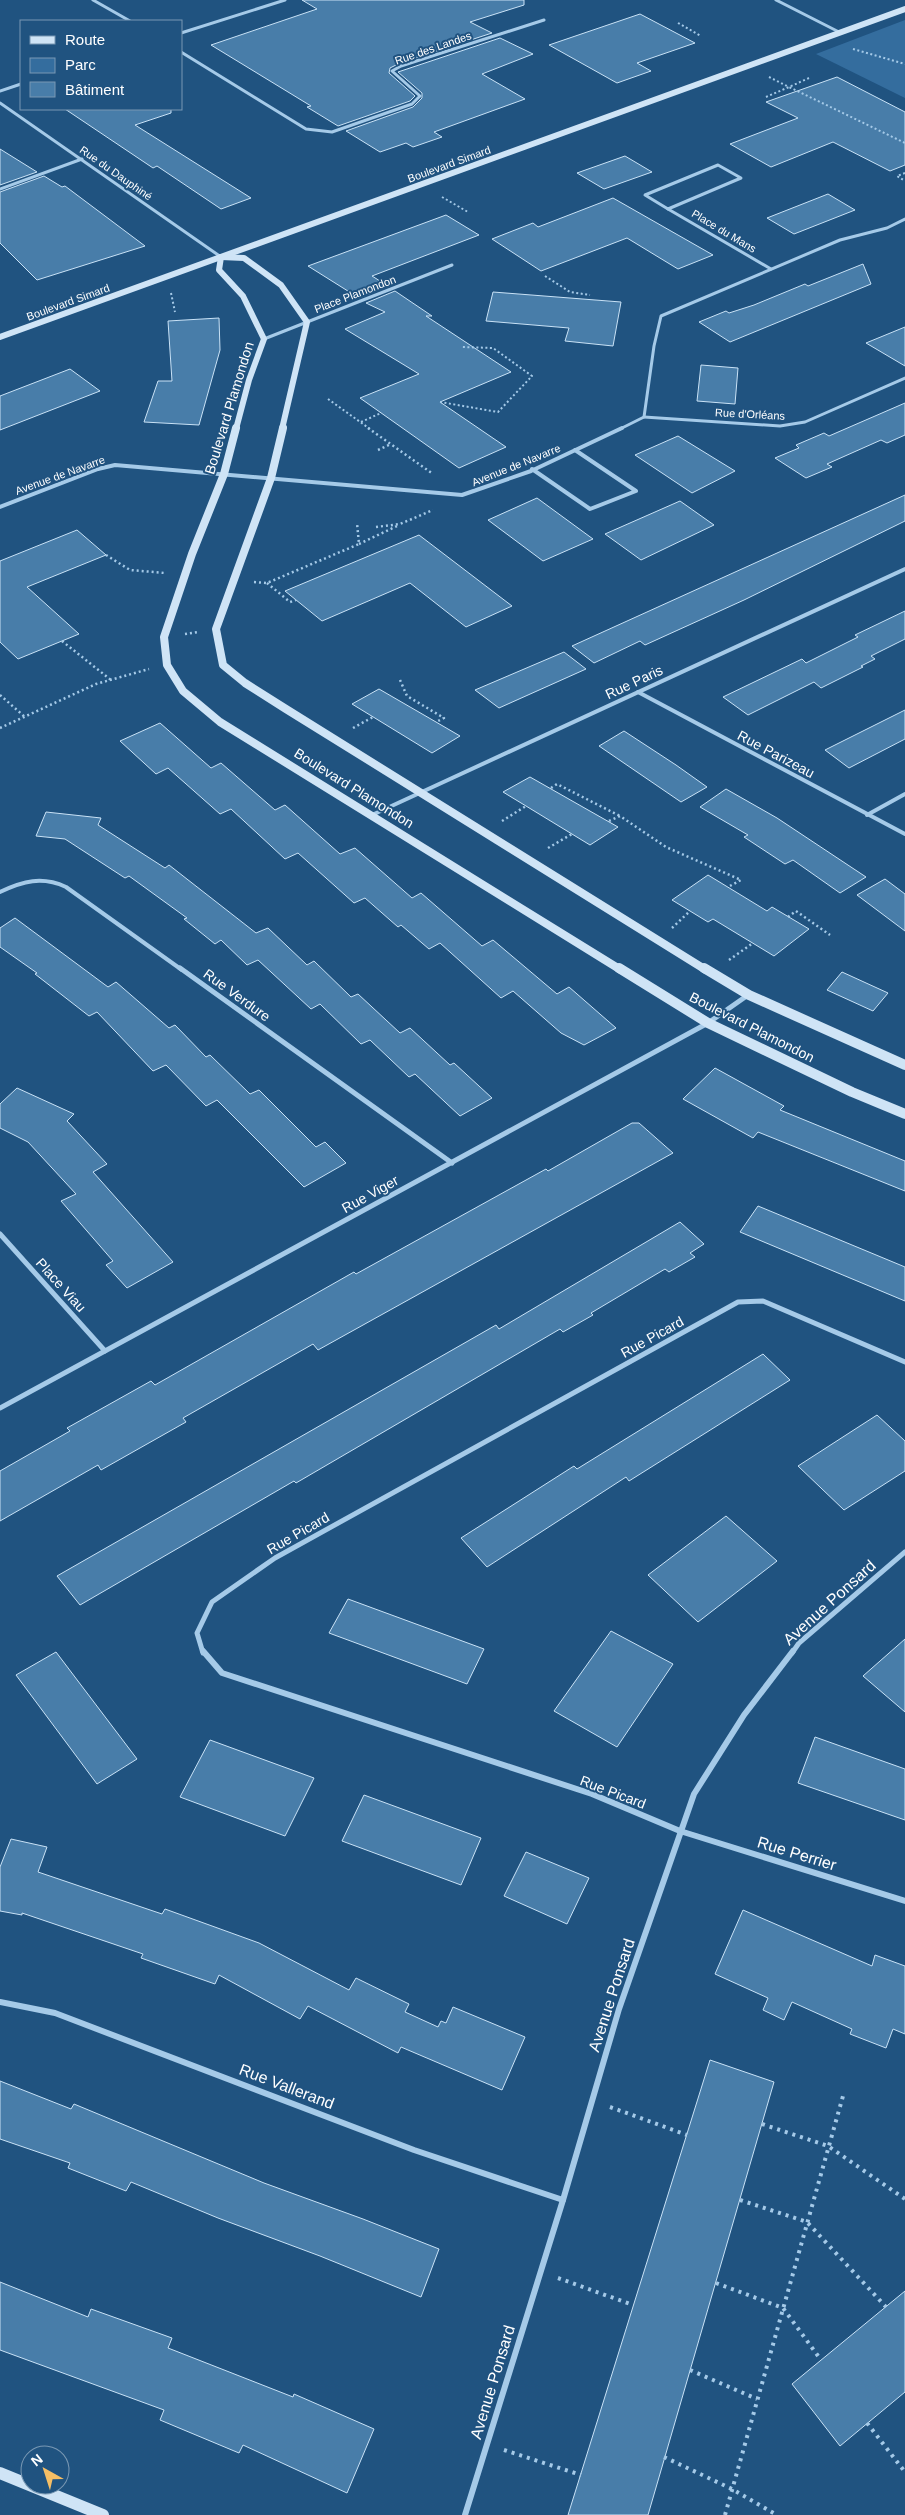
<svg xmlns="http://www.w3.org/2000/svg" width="905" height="2515" viewBox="0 0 905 2515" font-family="Helvetica,sans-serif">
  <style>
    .green { fill: #346d9e }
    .building { fill: #487da9; stroke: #c9e2f6 }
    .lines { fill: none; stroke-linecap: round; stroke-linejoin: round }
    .path-far2 { stroke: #a5cae8; stroke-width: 2; stroke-dasharray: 2 2.5; stroke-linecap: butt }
    .path-far1 { stroke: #a5cae8; stroke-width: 2.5; stroke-dasharray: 2 3; stroke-linecap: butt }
    .path { stroke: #a5cae8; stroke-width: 4; stroke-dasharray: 3 5; stroke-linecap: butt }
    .street-far3 { stroke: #a5cae8; stroke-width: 3 }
    .street-far2 { stroke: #a5cae8; stroke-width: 4 }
    .street-far1 { stroke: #a5cae8; stroke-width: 5 }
    .street { stroke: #a5cae8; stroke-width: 6 }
    .secondary-far3 { stroke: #cfe4f6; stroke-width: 6 }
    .secondary-far2 { stroke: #cfe4f6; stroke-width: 8 }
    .secondary-far1 { stroke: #cfe4f6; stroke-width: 10 }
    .secondary { stroke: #cfe4f6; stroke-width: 12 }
    .labels { text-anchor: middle; stroke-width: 4; stroke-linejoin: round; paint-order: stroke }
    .far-street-label { font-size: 11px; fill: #fff; stroke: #205380 }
    .street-label { font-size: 14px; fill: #fff; stroke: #205380 }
    .near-street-label { font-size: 16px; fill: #fff; stroke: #205380 }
  </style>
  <rect width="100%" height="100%" fill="#205380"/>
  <path class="green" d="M905,20V98L816,54Z"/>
  <g class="building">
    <path d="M302,0H524V5L470,22L492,33L400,63L390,68L389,73L415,96L410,101L338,126L307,107L311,106L211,45L317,9Z"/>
    <path d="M640,14L695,43L637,63L651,71L617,83L549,45Z"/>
    <path d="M500,38L533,54L482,74L525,99L434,132L442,137L413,147L406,143L380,152L346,131L413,107L422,98V93L398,72Z"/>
    <path d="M837,77L905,112V165L890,171L833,142L771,167L730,144L798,118L766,102Z"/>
    <path d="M65,109H171V113L135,125L251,198L221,209L157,166L153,168Z"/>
    <path d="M0,149L37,172L0,185Z"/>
    <path d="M625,156L652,172L604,189L577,173Z"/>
    <path d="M44,176L62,187L65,186L145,246L37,280L0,243V192Z"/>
    <path d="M828,194L855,210L794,234L767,218Z"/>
    <path d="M613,198L713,255L678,269L627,238L541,271L492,239L533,223L538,227Z"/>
    <path d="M446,215L479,235L372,276L388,286L359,298L308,266Z"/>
    <path d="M863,264L871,284L730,342L699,322L726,311L729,313L754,305L805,284L808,286Z"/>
    <path d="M395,291L432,316H426L511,372L440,402L506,447L459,468L360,398L419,374L345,329L385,312L366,303Z"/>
    <path d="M493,292L621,302L613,346L565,341L569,328L486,321Z"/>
    <path d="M219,318L220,350L199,425L144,422L158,381H172L168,321Z"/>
    <path d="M905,327V366L866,343Z"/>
    <path d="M701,365L738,368L735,404L697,401Z"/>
    <path d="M70,369L100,391L0,430V396Z"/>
    <path d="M905,403V435L887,443L881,440L827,464L832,467L806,478L775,458L799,448L796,445L824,433L829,436Z"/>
    <path d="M678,436L735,471L692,493L635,455Z"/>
    <path d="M905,495V521L744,600L645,645L640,641L594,663L572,646Z"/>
    <path d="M537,498L593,539L543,561L488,520Z"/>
    <path d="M680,501L714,525L641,560L605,534Z"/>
    <path d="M77,530L106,555L27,587L79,634L18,659L0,642V561Z"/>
    <path d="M419,535L512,606L466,627L410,583L322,621L285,591Z"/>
    <path d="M905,611V639L871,656L875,659L861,666L863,667L821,688L814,682L748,715L723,697L802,659L806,663L858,637L855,635Z"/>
    <path d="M564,652L586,669L499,708L475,690Z"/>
    <path d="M379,689L436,722L460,736L432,753L352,704Z"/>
    <path d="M905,710V739L849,768L825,750Z"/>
    <path d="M160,723L211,768L221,763L275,810L285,805L340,854L355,848L412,898L421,893L482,946L493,940L557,994L569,987L616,1028L584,1045L561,1033L513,991L501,998L440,943L429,949L401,925L398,927L365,898L354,903L298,853L285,859L231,809L220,814L168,768L156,774L120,741Z"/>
    <path d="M624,731L676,765L707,787L681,802L599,746Z"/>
    <path d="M530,777L618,827L590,845L503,792Z"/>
    <path d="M726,789L777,818L866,877L840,893L793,860L785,864L744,837L748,835L700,807Z"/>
    <path d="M46,812L101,818L98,825L165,868L169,865L256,933L268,928L307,965L314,961L351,997L358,994L400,1033L410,1028L450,1065L454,1063L492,1098L460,1116L415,1074L409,1077L370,1040L361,1044L320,1004L311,1009L258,960L247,965L221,940L215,944L184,919L187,918L129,876L125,878L65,839L36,836Z"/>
    <path d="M708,875L767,911L772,907L809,929L774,956L713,919L708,922L672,900Z"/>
    <path d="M885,879L905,894V931L857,895Z"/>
    <path d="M15,918L108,987L116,982L169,1028L175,1025L206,1057L210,1055L250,1094L259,1090L316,1147L325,1142L346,1163L304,1187L217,1100L206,1106L166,1065L153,1071L97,1012L89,1016L35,974L37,973L0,947V928Z"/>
    <path d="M842,972L888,993L873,1011L827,990Z"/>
    <path d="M715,1068L784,1106L780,1110L905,1161V1191L758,1132L753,1138L683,1099Z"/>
    <path d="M17,1088L74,1114L67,1121L107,1164L93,1172L173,1262L127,1288L106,1265L113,1261L61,1201L76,1194L28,1142L0,1128V1104Z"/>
    <path d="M632,1123H639L673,1153L318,1350L313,1344L183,1418L186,1422L101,1470L98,1465L0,1521V1471L70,1431L67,1428L151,1381L155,1385L354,1272L356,1274L546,1169L548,1171Z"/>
    <path d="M758,1206L905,1267V1301L740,1232Z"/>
    <path d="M680,1222L704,1244L690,1253L695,1257L669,1272L665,1269L591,1313L593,1315L563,1332L560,1329L296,1483L294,1481L80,1605L57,1576L496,1325L499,1329Z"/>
    <path d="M763,1354L790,1380L629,1481L626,1477L487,1567L461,1538L574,1466L577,1469Z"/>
    <path d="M877,1415L905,1441V1471L844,1510L798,1466Z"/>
    <path d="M726,1516L777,1561L698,1622L648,1575Z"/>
    <path d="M348,1599L484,1649L467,1684L329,1633Z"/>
    <path d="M611,1631L673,1664L617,1747L554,1711Z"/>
    <path d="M905,1639V1712L863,1676Z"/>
    <path d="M56,1652L137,1759L97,1784L16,1675Z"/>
    <path d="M815,1737L905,1769V1820L798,1783Z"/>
    <path d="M210,1740L314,1778L285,1836L180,1797Z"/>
    <path d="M364,1795L481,1838L461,1885L342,1841Z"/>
    <path d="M11,1839L47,1847L38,1872L162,1914L165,1909L259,1943L349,1990L356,1978L409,2004L405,2012L438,2027L441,2021L446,2023L453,2007L525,2037L502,2090L401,2047L398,2053L308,2006L300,2019L219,1975L215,1984L141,1958L143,1954L22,1913V1915L0,1911V1867Z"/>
    <path d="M526,1852L589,1878L567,1924L504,1896Z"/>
    <path d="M743,1910L872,1966L875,1955L905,1966V2034L893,2029L886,2048L850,2034L852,2029L792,2002L784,2020L763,2010L768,1998L715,1974Z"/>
    <path d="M710,2060L774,2082L648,2515H568Z"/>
    <path d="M0,2081L71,2109L74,2104L264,2183L363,2219L439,2249L421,2297L320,2256L218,2218L131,2182L126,2191L68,2168L70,2163L0,2139Z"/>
    <path d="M0,2282L88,2317L91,2309L172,2338L168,2348L293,2397L294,2394L374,2429L347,2493L243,2445L239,2453L160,2420L164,2410L0,2350Z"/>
    <path d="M905,2291V2392L840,2446L792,2384Z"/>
  </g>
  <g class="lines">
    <g class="path-far2">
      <path d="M678,23L701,36"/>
      <path d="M853,49L905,64"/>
      <path d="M769,77L789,87"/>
      <path d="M809,78L789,87L905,143"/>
      <path d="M766,97L789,87"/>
      <path d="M905,173L897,176L905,181"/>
      <path d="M442,197L468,212"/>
      <path d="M545,276L570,292L590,295"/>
      <path d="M171,293L175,312"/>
      <path d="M328,399L370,429"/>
      <path d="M440,402L498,412L532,376L493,348L461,347"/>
      <path d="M361,422L381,413"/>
    </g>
    <g class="path-far1">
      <path d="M368,428L433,474"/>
      <path d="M378,450L391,444"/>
      <path d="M376,527L400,524L433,510"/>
      <path d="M359,544L397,526"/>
      <path d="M106,555L130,570L165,573"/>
      <path d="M254,582L267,583L359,544L357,523"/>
      <path d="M267,583L290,602L296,600"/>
      <path d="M185,634L198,632"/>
      <path d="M62,641L111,680"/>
      <path d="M400,680L407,696L444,718L436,722"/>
      <path d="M0,695L25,717"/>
      <path d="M0,728L96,684L149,669"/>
      <path d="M353,728L373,717"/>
      <path d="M551,788L557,784L620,816"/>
      <path d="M502,821L526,806"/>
      <path d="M609,821L620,816L666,847L741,880L728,887"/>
      <path d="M548,848L572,834"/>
      <path d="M788,917L796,911L830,935"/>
      <path d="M672,928L690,911"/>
      <path d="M729,960L753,943"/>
    </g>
    <g class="path">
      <path d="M610,2107L687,2135"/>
      <path d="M762,2124L828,2146L905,2199"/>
      <path d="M740,2200L807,2222L886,2307"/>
      <path d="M558,2278L633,2305"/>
      <path d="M716,2283L783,2308L821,2360"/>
      <path d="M690,2370L757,2399"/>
      <path d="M867,2423L905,2472"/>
      <path d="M504,2450L581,2475"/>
      <path d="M664,2457L732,2489L777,2515"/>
      <path d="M725,2515L843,2096"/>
    </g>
    <g class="street-far3">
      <path d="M93,0L130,21"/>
      <path d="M776,0L841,33"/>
      <path d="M181,33L285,0"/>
      <path d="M181,52L306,129L332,132L412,104L420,96L392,71L401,66L544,20"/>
      <path d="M0,91L21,84"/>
      <path d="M0,103L221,257"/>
      <path d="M718,165L741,178L668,209L645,195Z"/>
      <path d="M0,189L82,159"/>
      <path d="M668,209L771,269"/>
      <path d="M264,339L452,265"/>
      <path d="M644,417L780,426L805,422L905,378"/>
      <path d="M620,429L644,417L654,346L661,316L840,240L887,228L905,219"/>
    </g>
    <g class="street-far2">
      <path d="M532,469L590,509L636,491L575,450"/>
      <path d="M0,507L98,469L115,465L462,495L531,471L622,428"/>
      <path d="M638,692L905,834"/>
      <path d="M372,815L905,569"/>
      <path d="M867,815L905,794"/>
      <path d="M0,892C23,881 42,876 66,887L182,970"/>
    </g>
    <g class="street-far1">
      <path d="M180,968L452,1163"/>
      <path d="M0,1234L105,1351"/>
      <path d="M0,1408L708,1023L748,995"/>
      <path d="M203,1653L197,1633L212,1602L275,1558L738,1302L763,1301L905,1362"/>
      <path d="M792,1653L799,1643L905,1552"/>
    </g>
    <g class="street">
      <path d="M203,1651L222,1673L592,1794L680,1831L905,1901"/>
      <path d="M0,2002L55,2013L414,2150L563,2200"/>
      <path d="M465,2515L563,2200L619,2009L694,1794L744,1715L793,1651"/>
    </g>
    <g class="secondary-far3">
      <path d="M221,257L219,270L243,296L264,339L249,380L236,429"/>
      <path d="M221,257L244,258L281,285L307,322L282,429"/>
      <path d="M0,337L905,9"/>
    </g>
    <g class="secondary-far2">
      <path d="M236,428L224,474L192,554L164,637L167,665L183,691L220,722L621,970"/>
      <path d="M283,428L271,478L216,629L223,665L245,683L286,709L706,970"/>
    </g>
    <g class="secondary-far1">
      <path d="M619,968L708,1023L852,1092L905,1114"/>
      <path d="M704,968L749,995L905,1065"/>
    </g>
    <path class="secondary" d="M0,2473L103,2515"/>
  </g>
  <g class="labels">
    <g class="far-street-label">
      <text transform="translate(433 48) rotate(-19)" y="4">Rue des Landes</text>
      <text transform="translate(449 164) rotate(-20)" y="4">Boulevard Simard</text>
      <text transform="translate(116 173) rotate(35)" y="4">Rue du Dauphiné</text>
      <text transform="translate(724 231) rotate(31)" y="4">Place du Mans</text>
      <text transform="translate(355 294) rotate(-21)" y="4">Place Plamondon</text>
      <text transform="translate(68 302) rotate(-20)" y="4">Boulevard Simard</text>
      <text transform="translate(750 414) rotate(3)" y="4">Rue d'Orléans</text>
      <text transform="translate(516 465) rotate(-22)" y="4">Avenue de Navarre</text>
      <text transform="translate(60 475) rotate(-20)" y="4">Avenue de Navarre</text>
    </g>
    <g class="street-label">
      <text transform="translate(229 408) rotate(-73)" y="5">Boulevard Plamondon</text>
      <text transform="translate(634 682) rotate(-25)" y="5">Rue Paris</text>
      <text transform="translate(776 754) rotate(28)" y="5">Rue Parizeau</text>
      <text transform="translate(354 788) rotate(32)" y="5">Boulevard Plamondon</text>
      <text transform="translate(237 995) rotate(36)" y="5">Rue Verdure</text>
      <text transform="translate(752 1027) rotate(27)" y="5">Boulevard Plamondon</text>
      <text transform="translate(370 1194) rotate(-29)" y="5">Rue Viger</text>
      <text transform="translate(61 1285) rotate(48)" y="5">Place Viau</text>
      <text transform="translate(652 1337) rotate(-29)" y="5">Rue Picard</text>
      <text transform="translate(298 1533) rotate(-30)" y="5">Rue Picard</text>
      <text transform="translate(613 1792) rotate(21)" y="5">Rue Picard</text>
    </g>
    <g class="near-street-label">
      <text transform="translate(829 1602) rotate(-42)" y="6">Avenue Ponsard</text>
      <text transform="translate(797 1853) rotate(17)" y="6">Rue Perrier</text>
      <text transform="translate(611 1995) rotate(-72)" y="6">Avenue Ponsard</text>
      <text transform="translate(287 2086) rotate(21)" y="6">Rue Vallerand</text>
      <text transform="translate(492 2382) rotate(-73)" y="6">Avenue Ponsard</text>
    </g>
  </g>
  <rect x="20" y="20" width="162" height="90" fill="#205380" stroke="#7998b3"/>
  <rect x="30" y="36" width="25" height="8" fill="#cfe4f6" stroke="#7998b3"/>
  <text x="65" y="45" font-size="15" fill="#ffffff">Route</text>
  <rect x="30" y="58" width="25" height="15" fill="#346d9e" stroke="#7998b3"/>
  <text x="65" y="70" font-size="15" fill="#ffffff">Parc</text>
  <rect x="30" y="82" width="25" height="15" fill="#487da9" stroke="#7998b3"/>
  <text x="65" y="95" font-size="15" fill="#ffffff">Bâtiment</text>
  <g transform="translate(45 2470) rotate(321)"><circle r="24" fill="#205380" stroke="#7998b3"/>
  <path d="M0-4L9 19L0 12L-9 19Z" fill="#f5be65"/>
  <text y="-8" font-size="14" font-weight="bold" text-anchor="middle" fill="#ffffff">N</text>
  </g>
</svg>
